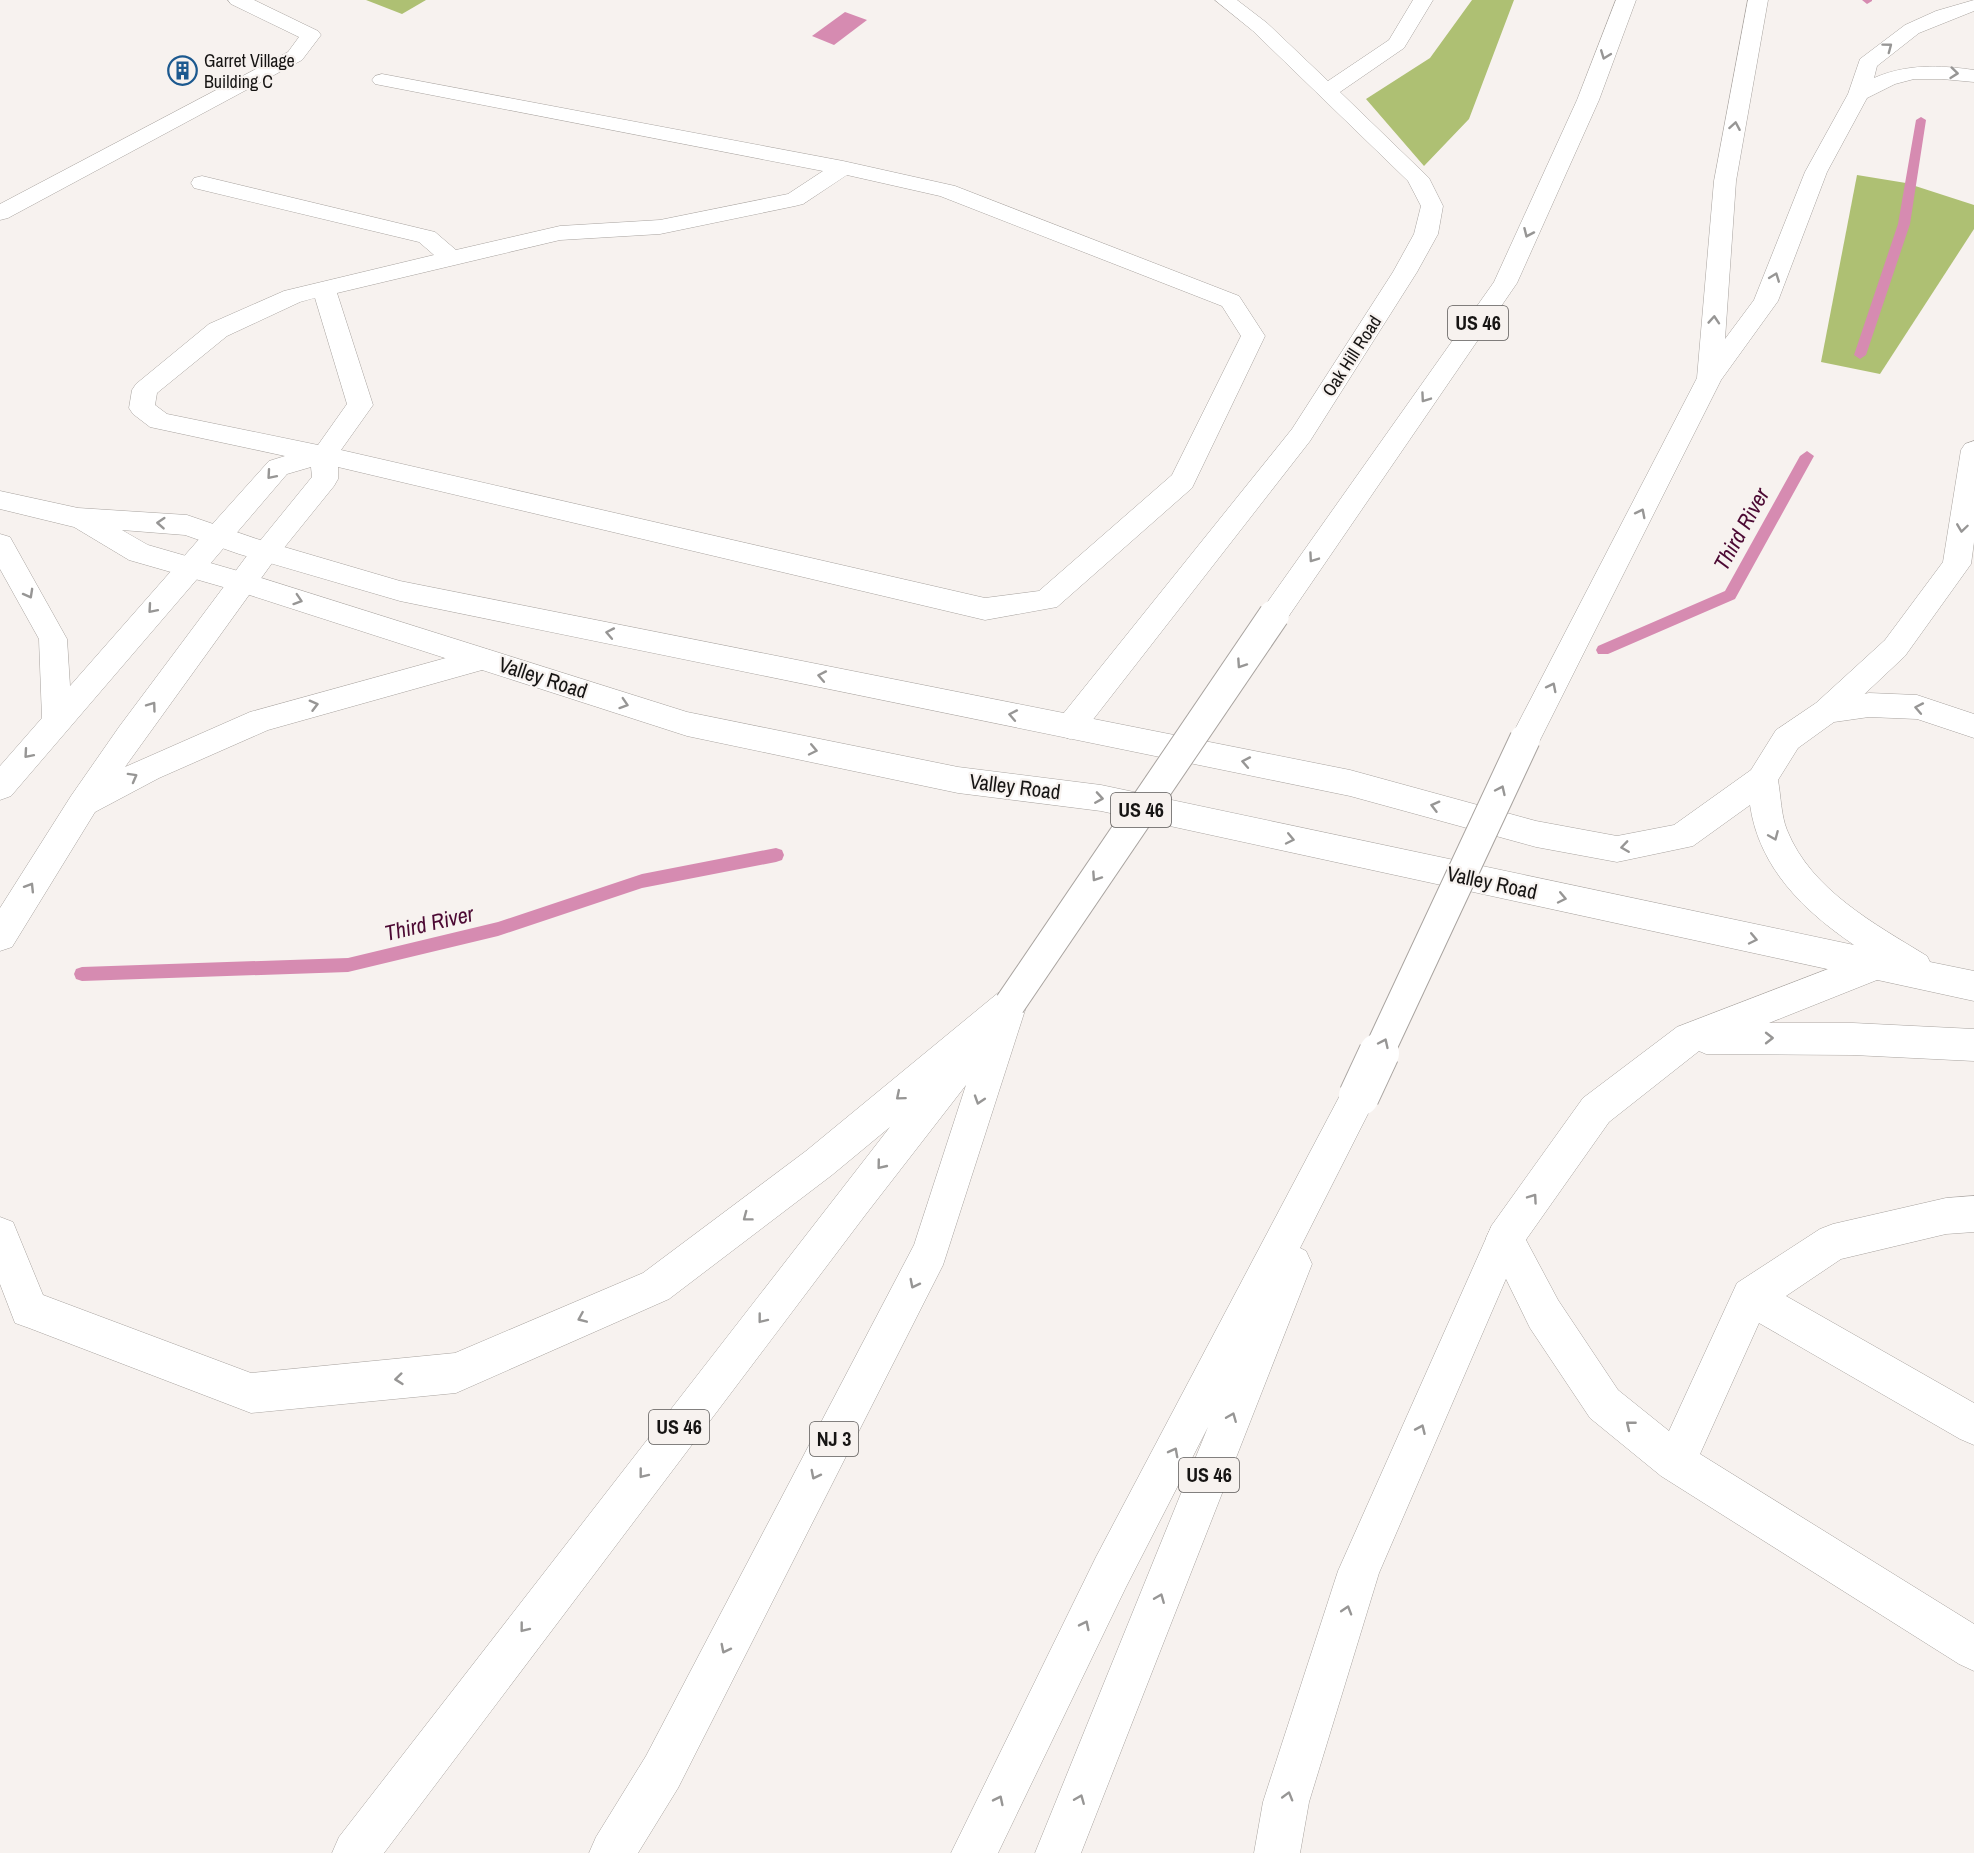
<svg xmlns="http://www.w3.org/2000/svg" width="1974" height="1853" viewBox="0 0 1974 1853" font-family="'Archivo Narrow',sans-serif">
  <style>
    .forest { fill: #aec073 }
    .water { fill: #d68bb1 }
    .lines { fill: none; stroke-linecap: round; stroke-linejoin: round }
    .stream { fill: #d68bb1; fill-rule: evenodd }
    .minor-casing { stroke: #a8a39f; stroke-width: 1 }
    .major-casing { stroke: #a8a39f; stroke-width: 1 }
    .highway-casing { stroke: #a8a39f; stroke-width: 1 }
    .minor { fill: #fff; fill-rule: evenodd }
    .major { fill: #fff; fill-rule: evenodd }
    .highway { fill: #fff; fill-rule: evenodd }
    .highway-bridge-far1-casing { stroke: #a8a39f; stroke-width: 32; stroke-linecap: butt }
    .highway-bridge-casing { stroke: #a8a39f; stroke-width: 42; stroke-linecap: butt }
    .highway-bridge-far1 { stroke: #fff; stroke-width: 30 }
    .highway-bridge { stroke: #fff; stroke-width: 40 }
    .oneway { stroke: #979695 }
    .labels { text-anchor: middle; stroke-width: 4.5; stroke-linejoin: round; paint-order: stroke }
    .far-poi-label { font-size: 18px; fill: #171514; stroke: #f7f2ef; text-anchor: start }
    .far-street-label { font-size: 18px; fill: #171514; stroke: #f7f2ef }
    .shield { fill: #f7f2ef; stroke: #5a5756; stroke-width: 1.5 }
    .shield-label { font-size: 20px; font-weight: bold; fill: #171514 }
    .street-label { font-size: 21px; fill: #171514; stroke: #f7f2ef }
    .water-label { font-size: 22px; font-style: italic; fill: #4c0933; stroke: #f7f2ef }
  </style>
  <rect width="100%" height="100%" fill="#f7f2ef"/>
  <g class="forest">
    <path d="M366,0H426L402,14Z"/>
    <path d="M1472,0H1514L1469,119L1424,166L1366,99L1430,58Z"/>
    <path d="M1857,175L1906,183L1974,205V229L1880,374L1821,362Z"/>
  </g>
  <path class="water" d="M845,12L867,20L834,45L812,36Z"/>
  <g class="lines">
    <g class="stream">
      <path d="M1862,0H1872V1L1867,4Z"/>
      <path d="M1921,117L1926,120L1910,224L1866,355L1860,359L1854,355L1898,224L1916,120Z"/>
      <path d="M1807,451L1814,456L1735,599L1608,654H1598L1596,650L1598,646L1725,591L1800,456Z"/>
      <path d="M776,848L782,850L784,855L782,860L776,862L642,888L498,936L348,972L82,981L76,979L74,974L76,969L82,967L348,958L498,922L642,874Z"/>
    </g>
    <defs>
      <g id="minor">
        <path d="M228,0H254L318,31L321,35L302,60L8,218L0,220V204L288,52L299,37L231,4Z"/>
        <path d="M1215,0H1237L1267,23L1328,81L1389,40L1413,0H1433L1404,48L1340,92L1429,178L1443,206L1438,234L1417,272L1310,441L1081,735L1070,739L1059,735L1055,727L1059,719L1292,429L1393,272L1414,234L1421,206L1408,181L1253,31Z"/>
        <path d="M382,74L843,161L955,186L1239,296L1265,336L1192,488L1057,607L985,620L338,467V479L334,486L275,559L265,562L255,559L251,552L312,477L311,467L287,474L228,543L218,546L208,543L204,536L208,529L269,461L285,456L150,427L133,414L129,408L132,390L136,384L209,324L284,291L434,255L419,242L194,188L191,183L194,178L202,176L435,232L456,250L560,226L660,220L788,194L823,171L375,84L372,80L375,76ZM847,175L940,196L1222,306L1241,336L1172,475L1039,591L985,598L341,450L373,405L337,293L560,240L660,234L795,206L803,204ZM315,298L347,404L318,445L167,414L155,405L157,393L227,336L300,302Z"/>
        <path d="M1974,441V542L1971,564L1905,656L1838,719L1827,723L1816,719L1812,711L1816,703L1885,640L1943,562L1961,450L1965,444Z"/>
        <path d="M1974,1196V1232L1946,1234L1841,1259L1786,1296L1974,1403V1445L1960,1439L1759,1323L1700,1454L1974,1624V1671L1959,1664L1661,1476L1590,1418L1530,1328L1486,1238L1492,1225L1505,1220L1518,1225L1558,1300L1618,1390L1669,1431L1737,1283L1820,1229L1833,1224L1946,1198Z"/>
      </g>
      <path id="major" d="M0,491L78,508L187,515L257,539L400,581L1350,770L1536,821L1617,836L1674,825L1751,770L1776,730L1816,703L1869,693L1917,695L1974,714V738L1917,719L1869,717L1834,722L1798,748L1778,780C1781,797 1781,815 1787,830C1811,890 1875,924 1927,956L1930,962L1974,971V1001L1101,811L958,793L687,736L237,591L129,560L74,527L0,509ZM122,530L185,535L239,554L400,601L1350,796L1536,847L1617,862L1693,846L1750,805C1759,868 1804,911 1854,945L1101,785L958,767L687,712L252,575L148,545Z"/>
      <g id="highway">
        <path d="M1616,0H1636L1599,100L1517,283L1284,623L1274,626L1264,623L1260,615L1264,607L1494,282L1577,100Z"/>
        <path d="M1748,0H1768L1736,181L1725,339L1754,300L1805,172L1848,94L1860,59L1905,25L1936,11L1974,0V11L1919,33L1877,66L1874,78C1906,64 1939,65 1974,70V82L1942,79H1914L1895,84L1867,98L1827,172L1778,301L1721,380L1536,748L1525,751L1514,748L1510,739L1697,378L1714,181Z"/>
        <path d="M218,526L228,529L232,536L228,543L11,796L0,800V766L42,718L39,639L0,569V534L10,537L67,639L70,686L208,529Z"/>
        <path d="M265,542L275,545L279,552L275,559L125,767L250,712L482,648L492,651L497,659L492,667L482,670L268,730L159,778L95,812L12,947L0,951V908L71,796L119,727L255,545Z"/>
        <path d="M1875,951L1887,956L1892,966L1887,976L1769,1023H1853L1974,1029V1061L1853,1055L1706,1054L1699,1051L1609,1122L1518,1251L1379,1573L1309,1802L1300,1853H1254L1263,1802L1338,1571L1492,1225L1583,1098L1677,1027Z"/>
        <path d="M1010,989L1022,993L1027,1004L943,1265L678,1788L638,1853H589L596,1837L646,1756L914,1245L966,1085L866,1214L384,1853H332L339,1837L890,1127L832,1175L669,1299L456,1393L251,1413L29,1328L15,1323L0,1284V1217L13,1222L43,1295L251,1373L455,1353L643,1273L806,1151L998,993Z"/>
        <path d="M1359,1080L1372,1084L1377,1096L1300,1248L1306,1251L1312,1264L1081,1853H1035L1208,1427L1126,1587L998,1853H951L1096,1557L1346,1084Z"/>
      </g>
    </defs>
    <use href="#minor" class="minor-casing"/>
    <use href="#major" class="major-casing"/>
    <use href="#highway" class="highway-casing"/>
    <use href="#minor" class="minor"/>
    <use href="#major" class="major"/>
    <use href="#highway" class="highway"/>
    <defs>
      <g id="highway-bridge-far1">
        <path d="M1010,1004L1274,615"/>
        <path d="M1378,1054L1525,739"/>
      </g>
      <path id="highway-bridge" d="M1359,1096L1379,1053"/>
    </defs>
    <use href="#highway-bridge-far1" class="highway-bridge-far1-casing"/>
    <use href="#highway-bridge" class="highway-bridge-casing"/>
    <use href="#highway-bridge-far1" class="highway-bridge-far1"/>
    <use href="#highway-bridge" class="highway-bridge"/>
  </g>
  <defs><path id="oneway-chevron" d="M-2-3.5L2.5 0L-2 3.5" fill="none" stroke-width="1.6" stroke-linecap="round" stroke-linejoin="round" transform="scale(1.5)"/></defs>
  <g class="oneway">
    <use href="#oneway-chevron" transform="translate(1888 47) rotate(-37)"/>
    <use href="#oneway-chevron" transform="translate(1605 55) rotate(111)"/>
    <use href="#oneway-chevron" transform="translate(1954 73) rotate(6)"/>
    <use href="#oneway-chevron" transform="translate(1735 126) rotate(-80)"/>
    <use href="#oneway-chevron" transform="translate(1528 233) rotate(114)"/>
    <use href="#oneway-chevron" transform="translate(1775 277) rotate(-69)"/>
    <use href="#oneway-chevron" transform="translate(1714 320) rotate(-86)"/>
    <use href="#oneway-chevron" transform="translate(1425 398) rotate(125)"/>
    <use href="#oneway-chevron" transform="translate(271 475) rotate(131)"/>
    <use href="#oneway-chevron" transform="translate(1641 513) rotate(-63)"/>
    <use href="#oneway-chevron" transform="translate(161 523) rotate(-176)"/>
    <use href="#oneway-chevron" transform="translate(1962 528) rotate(98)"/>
    <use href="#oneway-chevron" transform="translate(1313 558) rotate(125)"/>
    <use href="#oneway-chevron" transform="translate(29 594) rotate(61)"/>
    <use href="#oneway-chevron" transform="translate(298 600) rotate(18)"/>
    <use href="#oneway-chevron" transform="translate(152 609) rotate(131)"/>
    <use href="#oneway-chevron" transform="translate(610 633) rotate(-169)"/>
    <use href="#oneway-chevron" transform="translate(1241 664) rotate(124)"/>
    <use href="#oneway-chevron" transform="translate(822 676) rotate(-169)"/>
    <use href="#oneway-chevron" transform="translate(1552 687) rotate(-63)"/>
    <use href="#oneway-chevron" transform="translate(624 704) rotate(18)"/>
    <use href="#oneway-chevron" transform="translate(314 705) rotate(-15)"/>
    <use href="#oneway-chevron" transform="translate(152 706) rotate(-54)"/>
    <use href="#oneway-chevron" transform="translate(1919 708) rotate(-169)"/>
    <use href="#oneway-chevron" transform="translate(1013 715) rotate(-169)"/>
    <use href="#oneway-chevron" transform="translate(813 750) rotate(12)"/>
    <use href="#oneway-chevron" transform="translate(28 754) rotate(131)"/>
    <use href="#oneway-chevron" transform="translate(1246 762) rotate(-169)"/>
    <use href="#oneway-chevron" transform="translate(133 777) rotate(-29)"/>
    <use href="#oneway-chevron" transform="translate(1501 790) rotate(-65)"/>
    <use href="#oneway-chevron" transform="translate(1099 798) rotate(9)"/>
    <use href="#oneway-chevron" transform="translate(1435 806) rotate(-165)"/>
    <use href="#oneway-chevron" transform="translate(1774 836) rotate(67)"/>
    <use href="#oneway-chevron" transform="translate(1290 839) rotate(12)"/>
    <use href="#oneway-chevron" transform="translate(1625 847) rotate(172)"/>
    <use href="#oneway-chevron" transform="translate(1096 877) rotate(124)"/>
    <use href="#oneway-chevron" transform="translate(30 887) rotate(-58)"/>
    <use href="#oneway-chevron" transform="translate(1562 898) rotate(12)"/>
    <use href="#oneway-chevron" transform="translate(1753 939) rotate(12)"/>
    <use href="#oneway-chevron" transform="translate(1769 1038)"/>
    <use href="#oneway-chevron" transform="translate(1384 1043) rotate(-65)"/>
    <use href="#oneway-chevron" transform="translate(900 1096) rotate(140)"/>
    <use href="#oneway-chevron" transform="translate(979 1100) rotate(108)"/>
    <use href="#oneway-chevron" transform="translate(881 1165) rotate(129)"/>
    <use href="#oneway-chevron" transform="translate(1533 1198) rotate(-55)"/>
    <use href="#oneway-chevron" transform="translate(747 1217) rotate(143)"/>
    <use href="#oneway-chevron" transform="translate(914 1284) rotate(117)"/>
    <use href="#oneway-chevron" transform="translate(582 1318) rotate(157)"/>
    <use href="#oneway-chevron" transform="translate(762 1319) rotate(128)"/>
    <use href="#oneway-chevron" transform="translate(399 1379) rotate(174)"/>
    <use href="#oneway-chevron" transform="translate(1232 1417) rotate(-68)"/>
    <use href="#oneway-chevron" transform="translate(1630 1425) rotate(-141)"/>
    <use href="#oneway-chevron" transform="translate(1421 1429) rotate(-66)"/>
    <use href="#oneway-chevron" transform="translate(1174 1452) rotate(-62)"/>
    <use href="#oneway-chevron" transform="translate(643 1474) rotate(128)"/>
    <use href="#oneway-chevron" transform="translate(815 1475) rotate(117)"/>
    <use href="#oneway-chevron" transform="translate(1160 1598) rotate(-68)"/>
    <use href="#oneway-chevron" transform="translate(1347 1610) rotate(-73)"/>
    <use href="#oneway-chevron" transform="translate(1085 1625) rotate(-64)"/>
    <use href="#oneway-chevron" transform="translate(524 1628) rotate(128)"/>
    <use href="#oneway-chevron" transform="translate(725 1649) rotate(117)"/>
    <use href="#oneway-chevron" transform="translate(1288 1796) rotate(-74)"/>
    <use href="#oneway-chevron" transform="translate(1080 1799) rotate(-68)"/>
    <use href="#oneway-chevron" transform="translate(999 1800) rotate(-64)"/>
  </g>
  <defs>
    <symbol id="building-ring" viewBox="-11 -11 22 22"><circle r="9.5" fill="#f7f2ef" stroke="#1c598f" stroke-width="1.5"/><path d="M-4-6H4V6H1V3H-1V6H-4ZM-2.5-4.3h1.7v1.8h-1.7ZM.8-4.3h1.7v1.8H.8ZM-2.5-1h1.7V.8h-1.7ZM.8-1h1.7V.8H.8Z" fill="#1c598f"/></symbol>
  </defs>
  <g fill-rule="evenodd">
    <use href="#building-ring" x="166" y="54" width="33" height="33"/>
  </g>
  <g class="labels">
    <g class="far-poi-label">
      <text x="204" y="67">Garret Village<tspan x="204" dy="21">Building C</tspan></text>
    </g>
    <g class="far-street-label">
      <text transform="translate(1352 356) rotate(-57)" y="6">Oak Hill Road</text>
    </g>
    <g class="shield">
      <rect x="1448" y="306" width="60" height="34" rx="4.5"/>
      <rect x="1111" y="793" width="60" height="34" rx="4.5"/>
      <rect x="649" y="1410" width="60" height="34" rx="4.5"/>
      <rect x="810" y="1422" width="48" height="34" rx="4.5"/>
      <rect x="1179" y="1458" width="60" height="34" rx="4.5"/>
    </g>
    <g class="shield-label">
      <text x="1478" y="330">US 46</text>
      <text x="1141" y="817">US 46</text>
      <text x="679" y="1434">US 46</text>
      <text x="834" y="1446">NJ 3</text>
      <text x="1209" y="1482">US 46</text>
    </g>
    <g class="street-label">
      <text transform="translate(543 678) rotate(18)" y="7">Valley Road</text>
      <text transform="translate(1015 787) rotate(7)" y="7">Valley Road</text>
      <text transform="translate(1492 883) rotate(12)" y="7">Valley Road</text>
    </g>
    <g class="water-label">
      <text transform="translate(1741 529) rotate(-61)" y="8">Third River</text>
      <text transform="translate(429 923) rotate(-13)" y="8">Third River</text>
    </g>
  </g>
</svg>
